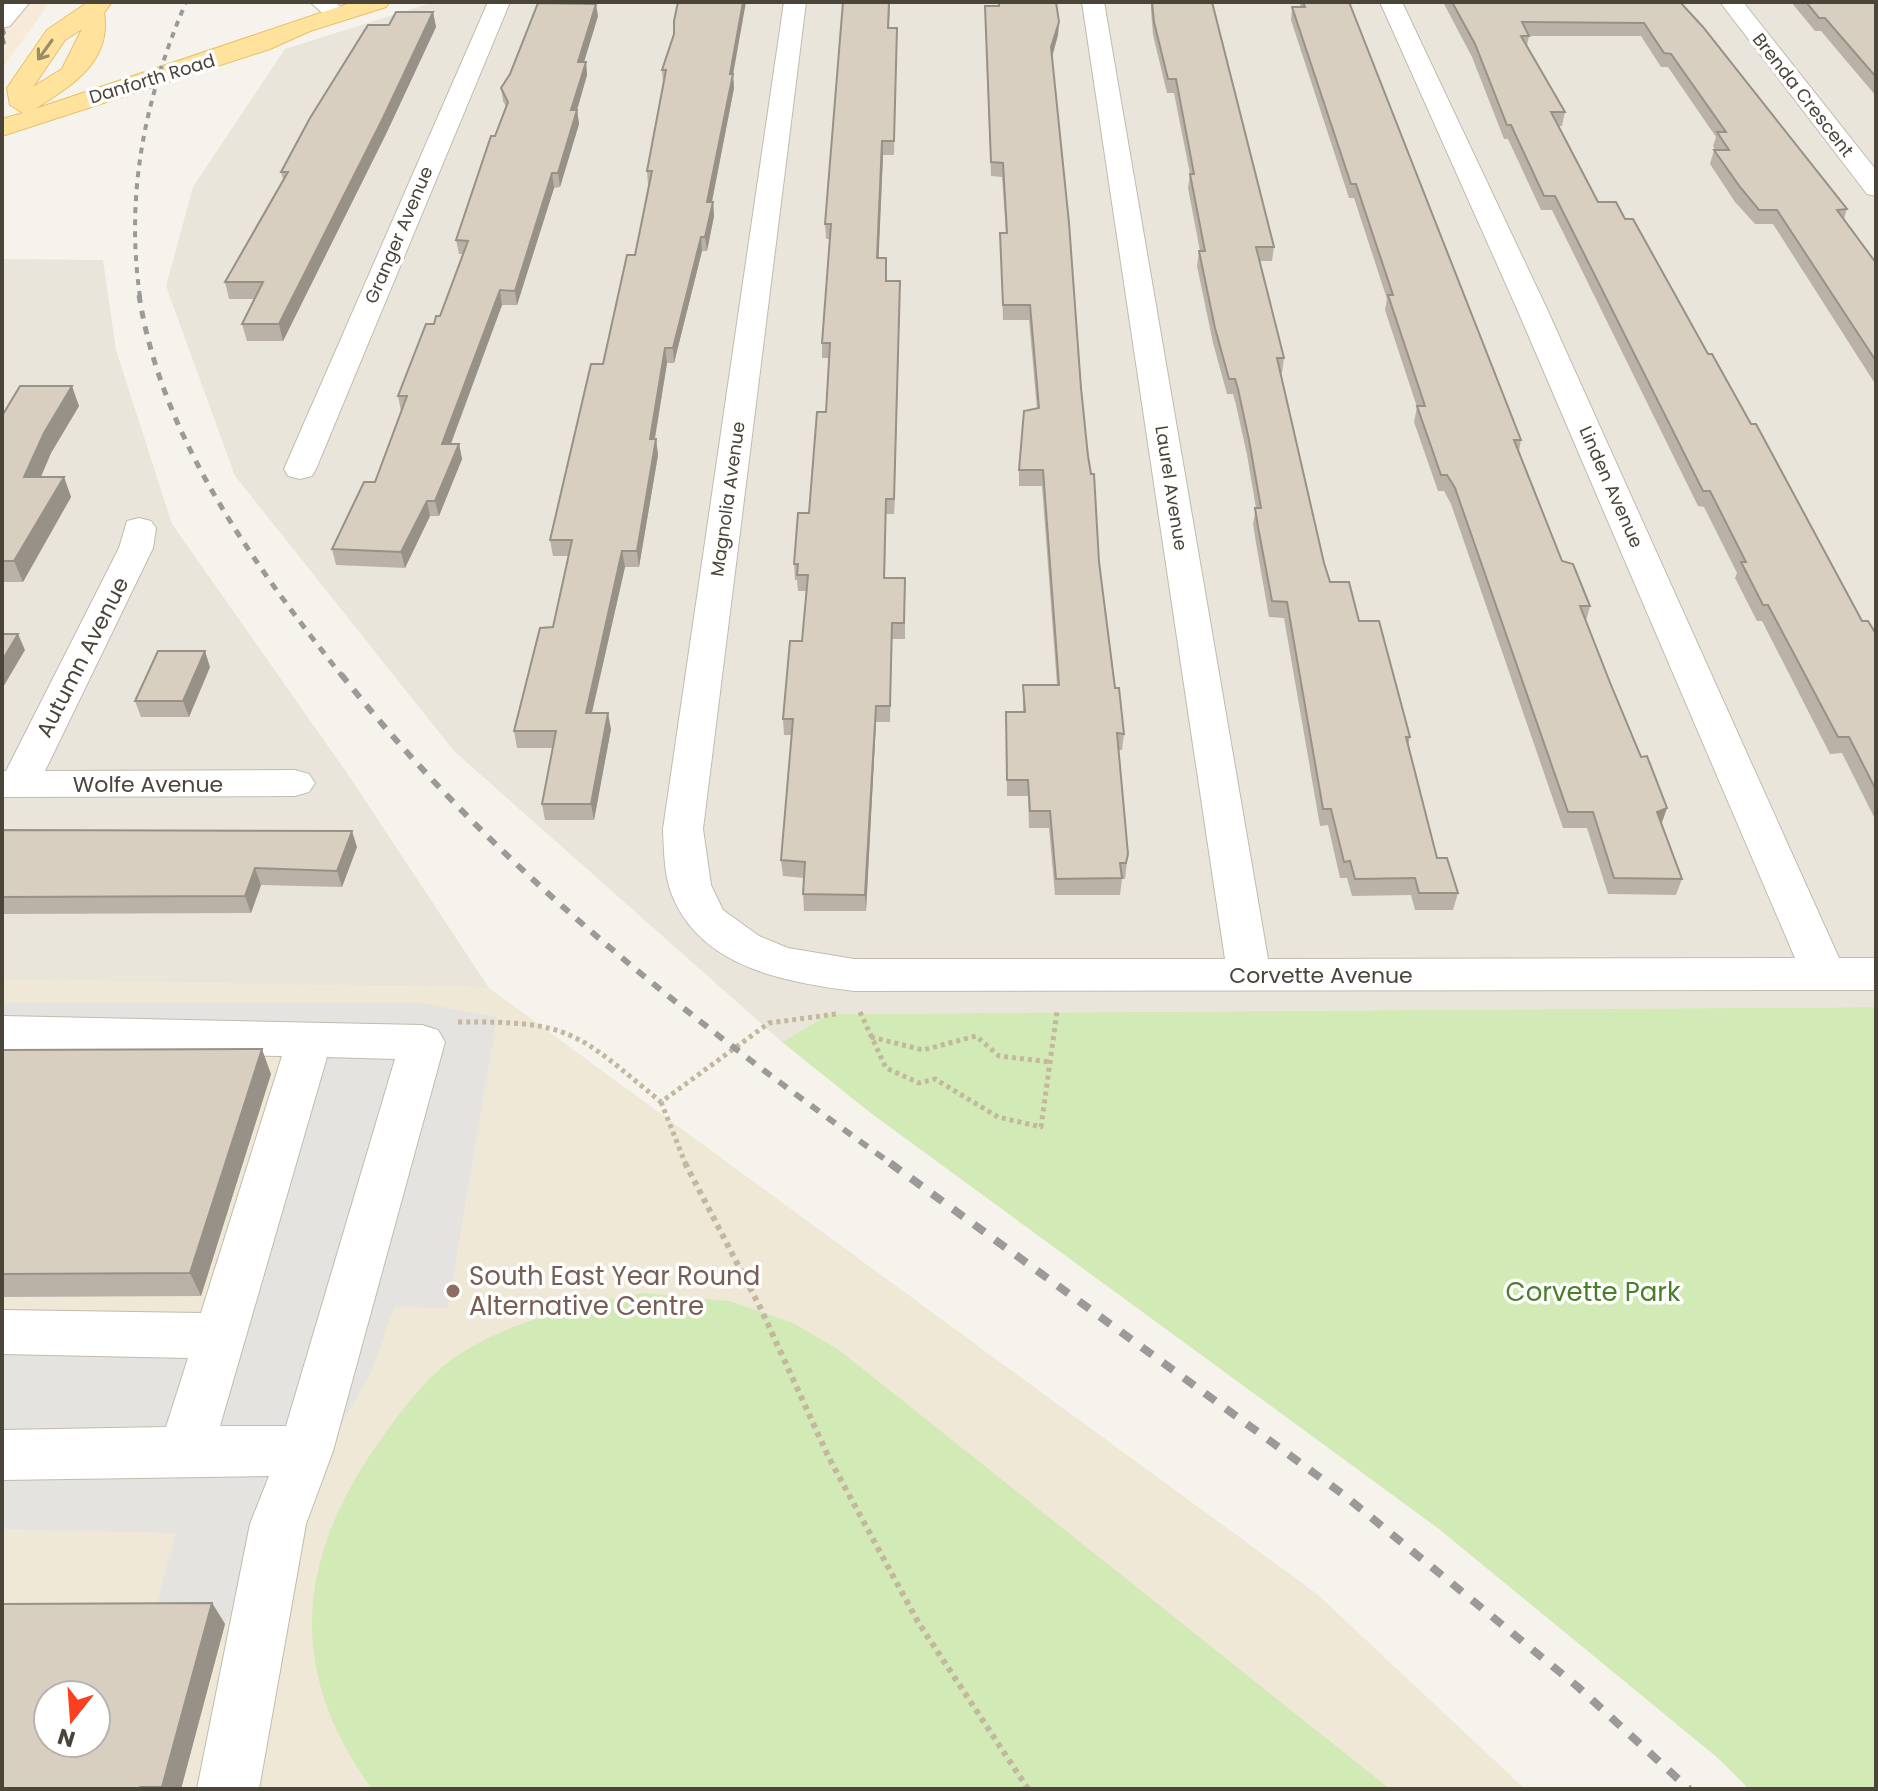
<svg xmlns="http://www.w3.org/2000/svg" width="1878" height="1791" viewBox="0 0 1878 1791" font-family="Poppins,sans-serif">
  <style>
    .residential { fill: #eae5da }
    .commercial { fill: #f7ead8 }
    .education { fill: #efe8d6; fill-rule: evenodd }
    .green { fill: #d2eab5 }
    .parking { fill: #e5e3e0 }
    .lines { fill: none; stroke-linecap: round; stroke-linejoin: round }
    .minor-casing { stroke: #c2bbae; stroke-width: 2 }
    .major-casing { stroke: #e6c16a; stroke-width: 2 }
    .path-far1 { stroke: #c4b79f; stroke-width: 5; stroke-dasharray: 4 4; stroke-linecap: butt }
    .path { stroke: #c4b79f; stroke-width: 6; stroke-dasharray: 5 5; stroke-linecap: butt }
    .minor { fill: #fff; fill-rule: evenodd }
    .major { fill: #ffe39c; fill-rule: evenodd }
    .rail-far3 { stroke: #9a9a9a; stroke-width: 4; stroke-dasharray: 6 6; stroke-linecap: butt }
    .rail-far2 { stroke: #9a9a9a; stroke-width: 5; stroke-dasharray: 8 8; stroke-linecap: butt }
    .rail-far1 { stroke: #9a9a9a; stroke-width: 6; stroke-dasharray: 10 10; stroke-linecap: butt }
    .rail { stroke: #9a9a9a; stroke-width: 8; stroke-dasharray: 13 13; stroke-linecap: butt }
    .wall { fill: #bab2a6 }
    .shaded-wall { fill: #979187 }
    .building { fill: #d8cfc1; stroke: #979187; stroke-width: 2; fill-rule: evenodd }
    .oneway { stroke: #9c8c66 }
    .education-dot { fill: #8d6e63; stroke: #fff; stroke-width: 3 }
    .labels { text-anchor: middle; stroke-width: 7; stroke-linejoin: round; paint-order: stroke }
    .far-street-label { font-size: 18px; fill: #4b4439; stroke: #fff }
    .street-label { font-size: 22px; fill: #4b4439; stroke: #fff }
    .near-education-label { font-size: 26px; fill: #785e54; stroke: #fff; text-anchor: start }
    .near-park-label { font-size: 26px; fill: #4a7f2a; stroke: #fff }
  </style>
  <rect width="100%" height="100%" fill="#f6f3ec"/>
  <g class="residential">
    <path d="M434,2H1876V1007L829,1014L782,1042L454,751L235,476L166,286L193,187L285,49Z"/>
    <path d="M2,259L103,260L116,350L172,524L349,776L489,988L2,980Z"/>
  </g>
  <path class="commercial" d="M2,2H50L2,69Z"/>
  <path class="education" d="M2,980L489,988L1317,1594L1525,1789H2ZM48,1695H96V1743H48Z"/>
  <g class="green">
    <path d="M1876,1007V1789H1749L1719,1759L1439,1529L872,1114L782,1042L829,1014Z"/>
    <path d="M644,1293L729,1301L793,1323L839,1350L1390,1789H372C289,1675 295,1567 372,1452C392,1423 414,1392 441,1368C491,1325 581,1304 644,1293Z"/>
  </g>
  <path class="parking" d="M2,1003H420L497,1017L448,1308L394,1307L371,1373L225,1624L151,1625L176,1533L2,1529V1337L214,1334L298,1054L2,1057Z"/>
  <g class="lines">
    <defs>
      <g id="minor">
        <path d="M7,2H30L10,26L2,28V7Z"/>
        <path d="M310,2H335L348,14L345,19H329Z"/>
        <path d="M488,2H510L316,469L312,476L300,479L288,476L284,469Z"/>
        <path d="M784,2H806L703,829L711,885L723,910L759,936L788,948L854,959H1225L1082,2H1104L1268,959L1795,958L1517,309L1380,2H1402L1547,309L1839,958H1876V990L854,991C787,982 707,969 675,902C664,880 664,853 663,829Z"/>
        <path d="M1720,2H1743L1876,170V196L1867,194Z"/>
        <path d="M139,518L151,521L156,528L153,548L45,771L295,770L309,774L315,783L309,792L295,796L2,797V771H6L119,548L127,521Z"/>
        <path d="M2,1016L422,1025L438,1030L445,1042L333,1451L306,1524L259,1789H197L250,1524L269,1476L2,1480V1430L166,1427L188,1358L2,1354V1310L201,1313L282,1056L2,1050ZM327,1057L395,1059L286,1426H220Z"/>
      </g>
      <path id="major" d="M88,2H112L104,13C112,62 71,86 35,109L353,2H390L386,7L310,31L270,49L2,136V119L23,113L10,105L7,88L47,30ZM82,29L62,69L33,87L65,40Z"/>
    </defs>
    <use href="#minor" class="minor-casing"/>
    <use href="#major" class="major-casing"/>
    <g class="path-far1">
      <path d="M860,1012L886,1068L919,1083L935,1079L998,1117L1041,1127L1057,1012"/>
      <path d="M458,1022C572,1021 576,1032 661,1102L769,1023L836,1014"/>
      <path d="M871,1037L923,1050L976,1036L999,1056L1050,1062"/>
      <path d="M661,1102L686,1165"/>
    </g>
    <path class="path" d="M685,1163L761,1309L829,1458L918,1622L1028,1789"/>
    <use href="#minor" class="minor"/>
    <use href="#major" class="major"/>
    <path class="rail-far3" d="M140,297C125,193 145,98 186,2"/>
    <path class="rail-far2" d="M139,295C161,438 255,566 342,676"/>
    <path class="rail-far1" d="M341,674C495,869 692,1021 893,1165"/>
    <path class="rail" d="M890,1163L1344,1495L1578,1687L1689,1789"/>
  </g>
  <g class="wall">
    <path d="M843,2H890L889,28L897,41L894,155H883L878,258L886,281L900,296L894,514H886L885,578H905V639H892L890,722H876L866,911H804L803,894L804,878L783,876L781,860L792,735H784L783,719L802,641L806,591H798L797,580H795L794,564L809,513L826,412L829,358H822V343L830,239H826L825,224Z"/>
    <path d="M998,2H1056L1059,22L1058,35L1052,56L1081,388L1099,562L1115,688L1124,734L1122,750H1118L1128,854L1125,879H1122L1120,895H1055L1049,828H1029L1028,796H1007L1006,712H1023V685H1057L1042,486H1019V470L1037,409L1029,320H1003L1000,233H1006L1002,177L991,176L985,19V6H998Z"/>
    <path d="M1151,2H1212L1274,247L1272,261H1259L1284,358L1282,373H1281L1324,563L1330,582L1359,621L1410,737L1408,747L1437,858L1458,893L1453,910H1415L1411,895L1352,896L1347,878H1340L1328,825L1320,826L1284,618L1269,617L1256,543L1253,524L1256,508L1247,455L1236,405L1233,394H1227L1213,343L1197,266L1199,251H1200L1188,188L1190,174L1174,93H1167L1153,35L1151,11Z"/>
    <path d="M1300,2H1349L1521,440L1519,451L1562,561L1590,606L1586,621L1611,685L1641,757L1667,808L1662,823L1682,879L1676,895L1608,894L1587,828H1563L1451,504L1444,491H1438L1414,422L1417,407L1385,310L1387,299L1354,198H1349L1291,20L1292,7H1300Z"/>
    <path d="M1443,2H1680L1847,209L1844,219L1876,263V382H1874L1773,224H1755L1735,202L1710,164L1714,150H1715L1713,146L1716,137L1668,67H1661L1641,36H1529L1527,46L1565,112L1562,126H1558L1598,202L1625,219L1708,354L1862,621L1876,634V821L1842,753L1830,754L1762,621H1757L1735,578L1737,573L1704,507L1698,506L1552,210H1541L1508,139H1504L1472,57Z"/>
    <path d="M1791,2H1876V96L1821,31H1815Z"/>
    <path d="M433,12L436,27L386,134L283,341H247L242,324L255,299H229L225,282L283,179L281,172L389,25Z"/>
    <path d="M598,16L584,62H586L587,75L577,110L579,124L560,187L554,188L517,305H502L451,444H459L462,459L439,516H430L405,568L336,565L332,549L375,482L401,411L398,396L434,324L440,316L463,254H459L456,240L506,107L503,101L501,88Z"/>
    <path d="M662,70L733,75L734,88L712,202H713L714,216L707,251H702L674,363H667L655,439H656L658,455L639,567H625L592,713L611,729L594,820H545L542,804L553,748H517L514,731L553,627L569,556H553L550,540L635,255L648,186L647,171L663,83Z"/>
    <path d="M79,406L51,453L41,477H64L71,497L23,582H2V416Z"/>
    <path d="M210,667L189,717H141L135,701Z"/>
    <path d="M2,830L357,847L342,887L261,885L251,913L2,914Z"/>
    <path d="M2,1050L271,1074L201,1296L2,1297Z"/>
    <path d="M212,1603L225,1624L181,1789H2Z"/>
  </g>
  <g class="shaded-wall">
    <path d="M743,2H746L733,75L734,88L709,216L707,202Z"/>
    <path d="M596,4L598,16L580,75L578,62Z"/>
    <path d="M433,12L436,27L386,134L283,341L279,324Z"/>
    <path d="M2,21L6,33L4,36L6,43L2,47Z"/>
    <path d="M1059,22L1058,35L1051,61V47Z"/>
    <path d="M586,62L587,75L573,124L571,110Z"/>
    <path d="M577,110L579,124L560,187L558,173Z"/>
    <path d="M882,141L883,155L878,273L877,258Z"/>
    <path d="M552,173L554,188L517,305L515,291Z"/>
    <path d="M713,202L714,216L707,251L705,237Z"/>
    <path d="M701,237L702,251L674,363L673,348Z"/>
    <path d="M900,281V296L894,514V499Z"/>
    <path d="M500,290L502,305L445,459L442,444Z"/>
    <path d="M665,348L667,363L652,455L650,439Z"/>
    <path d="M72,386L79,406L51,453L32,497L24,477L44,433Z"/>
    <path d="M656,439L658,455L639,567L637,551Z"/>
    <path d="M459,444L462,459L439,516L435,501Z"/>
    <path d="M64,477L71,497L23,582L14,561Z"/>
    <path d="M427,501L430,516L405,568L401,552Z"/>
    <path d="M622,551L625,567L588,729L586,713Z"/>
    <path d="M18,634L25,650L2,689V661Z"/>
    <path d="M205,651L210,667L189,717L183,701Z"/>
    <path d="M876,706V722L866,911L865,895Z"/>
    <path d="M608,713L611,729L594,820L591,804Z"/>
    <path d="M1667,808L1661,824L1657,812Z"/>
    <path d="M352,831L357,847L342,887L337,871Z"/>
    <path d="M255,868L261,885L251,913L245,896Z"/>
    <path d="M262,1049L271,1074L201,1296L190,1273Z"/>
    <path d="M212,1603L225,1624L181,1789H163L162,1787Z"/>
  </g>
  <g class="building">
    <path d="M678,2H743L730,74H733L707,202H713L705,237H701L673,348H665L650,439H656L637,551H622L586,713H608L591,804H542L556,731H514L540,628L553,627L572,540H550L591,364H603L627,255H635L652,171H647L666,70H662L674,34V21Z"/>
    <path d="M843,2H889L888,28H897L894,141H882L877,258H886V281H900L894,499H886L884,578H905L904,623H892L890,706H876L865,895L803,894L805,862L781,860L793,719H783L790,641H802L808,575H797L798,564H794L798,513H809L817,412H826L830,343H822L831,224H825Z"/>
    <path d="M999,2H1056L1059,22L1051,47L1069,223L1081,388L1088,456L1091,474H1094L1099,562L1115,688H1119L1124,734L1117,733L1128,854L1126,863H1120L1122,878L1056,879L1050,811H1030L1028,780H1007L1006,712H1025L1023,685H1059L1043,470H1019L1024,411L1039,408L1030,305H1003L1000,233H1007L1003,163L991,162L985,6H999Z"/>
    <path d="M1152,2H1212L1274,247H1256L1284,358H1277L1324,563L1330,582H1349L1359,621H1379L1410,737H1406L1437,858H1447L1458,893H1419L1415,878L1355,879L1350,861L1344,862L1331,809H1323L1287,602L1272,601L1258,527L1255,508H1261L1249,440L1238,389L1235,379H1229L1215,328L1199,251H1205L1190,174H1194L1176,79H1168L1154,22Z"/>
    <path d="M1303,2H1349L1521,440H1514L1562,561L1573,564L1590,606H1580L1611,685L1641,757L1647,756L1667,808L1657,812L1682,879L1614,878L1593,812H1568L1455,488L1447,475H1441L1417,406H1425L1388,295H1393L1356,184H1351L1292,7H1305Z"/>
    <path d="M1452,2H1680L1703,27L1847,209L1837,210L1876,263V361L1777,210H1759L1740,187L1714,150H1729L1717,132H1726L1671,54L1664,53L1644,23L1522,22L1529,36H1521L1565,112H1551L1598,202H1616L1625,219H1633L1708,354H1712L1751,424H1756L1862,621H1868L1876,634V790L1849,737H1838L1768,605H1763L1741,562H1746L1710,491H1703L1555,196H1544L1511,125H1507L1475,44Z"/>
    <path d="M1806,2H1876V77L1825,18H1819Z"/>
    <path d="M538,3L596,4L578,62H586L571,110H577L558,173H552L515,291L500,290L442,444H459L435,501H427L401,552L332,549L364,482H375L407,396H398L426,324H434L436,316H440L468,241L456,240L491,136H495L508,102L501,88L510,74Z"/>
    <path d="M396,12H433L383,118L279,324H242L263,282H225L288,172H281L310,118L368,25H389Z"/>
    <path d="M20,386H72L44,433L24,477H64L14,561H2V416Z"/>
    <path d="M2,634H18L2,661Z"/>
    <path d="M158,651H205L183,701H135Z"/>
    <path d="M2,830L352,831L337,871L255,868L245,896L2,897Z"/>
    <path d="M262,1049L190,1273L2,1274V1050Z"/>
    <path d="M212,1603L162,1787H140L139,1789H2V1604ZM48,1695H96V1743H48Z"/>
  </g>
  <defs><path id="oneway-shaft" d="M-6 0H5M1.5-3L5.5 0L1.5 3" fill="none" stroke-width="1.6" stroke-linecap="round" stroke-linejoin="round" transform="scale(2)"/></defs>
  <use class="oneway" href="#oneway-shaft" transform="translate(45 50) rotate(126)"/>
  <circle class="education-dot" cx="453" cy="1291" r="8"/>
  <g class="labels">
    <g class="far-street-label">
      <text transform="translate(152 79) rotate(-17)" y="6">Danforth Road</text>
      <text transform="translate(1803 95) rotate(52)" y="6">Brenda Crescent</text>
      <text transform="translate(399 235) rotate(-67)" y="6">Granger Avenue</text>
      <text transform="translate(1611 487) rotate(66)" y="6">Linden Avenue</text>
      <text transform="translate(1171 488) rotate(81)" y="6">Laurel Avenue</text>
      <text transform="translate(728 499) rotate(-82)" y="6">Magnolia Avenue</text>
    </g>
    <g class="street-label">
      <text transform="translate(82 657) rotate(-63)" y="8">Autumn Avenue</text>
      <text x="148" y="792">Wolfe Avenue</text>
      <text x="1321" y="983">Corvette Avenue</text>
    </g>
    <g class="near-education-label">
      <text x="469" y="1285">South East Year Round<tspan x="469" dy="30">Alternative Centre</tspan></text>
    </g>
    <g class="near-park-label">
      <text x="1593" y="1301">Corvette Park</text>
    </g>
  </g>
  <rect width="1878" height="1791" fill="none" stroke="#4b4439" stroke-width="8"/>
  <g transform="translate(72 1719) rotate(197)"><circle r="38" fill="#ffffff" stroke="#b7b4b0" stroke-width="2"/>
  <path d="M0-6L14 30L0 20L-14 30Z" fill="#fc3f1d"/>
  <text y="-12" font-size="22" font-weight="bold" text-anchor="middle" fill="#4b4439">N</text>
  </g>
</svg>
